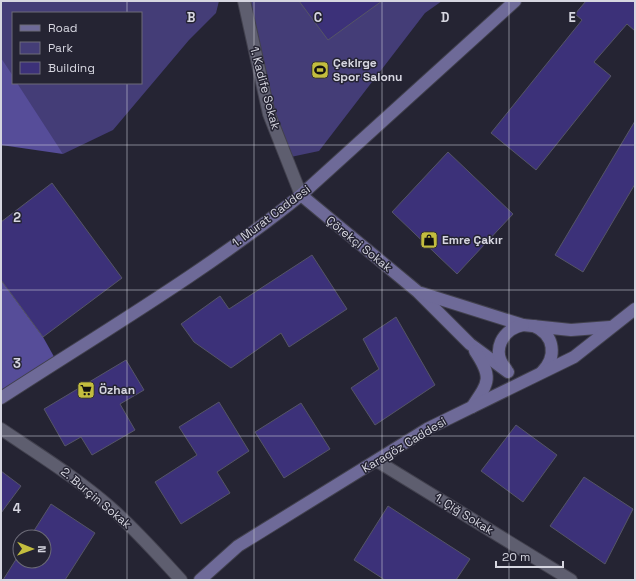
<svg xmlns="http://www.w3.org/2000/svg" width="636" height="581" viewBox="0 0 636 581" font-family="'Space Grotesk',sans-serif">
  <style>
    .green { fill: #443d77; fill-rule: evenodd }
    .forest { fill: #564d99 }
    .building { fill: #3c3179; stroke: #556 }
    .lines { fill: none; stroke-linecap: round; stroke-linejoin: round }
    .street-casing { stroke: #42414e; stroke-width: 14 }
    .secondary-casing { stroke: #42414e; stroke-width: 14 }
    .street { stroke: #5e5e6f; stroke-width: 12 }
    .secondary { stroke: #6e6a98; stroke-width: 12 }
    .grid { fill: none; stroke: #d6d6e0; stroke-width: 1; stroke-opacity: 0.55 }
    .labels { text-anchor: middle; stroke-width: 3; stroke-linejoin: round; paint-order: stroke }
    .poi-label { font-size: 12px; font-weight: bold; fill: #d6d6e0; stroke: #252433; text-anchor: start }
    .street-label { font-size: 12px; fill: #d6d6e0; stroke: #252433 }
    .grid-label { font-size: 13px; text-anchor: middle; font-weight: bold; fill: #d6d6e0; stroke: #252433; stroke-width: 3; stroke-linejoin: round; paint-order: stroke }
  </style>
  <rect width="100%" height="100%" fill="#252433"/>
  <g class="green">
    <path d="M1,1H219L216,13L189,40L113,130L63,154L27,105L1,66ZM13,13H141V83H13Z"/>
    <path d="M244,1H442L425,13L319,151L286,158Z"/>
  </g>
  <g class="forest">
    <path d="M1,58L13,76V83H17L63,154L1,145Z"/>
    <path d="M1,280L43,337L57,362L1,398Z"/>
  </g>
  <g class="building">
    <path d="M299,1H382L328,40Z"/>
    <path d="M586,1H635V31L627,24L594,62L611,76L536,170L491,133L582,20L575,14Z"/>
    <path d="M635,121V184L583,272L555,255Z"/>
    <path d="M448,152L513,214L457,274L392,212Z"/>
    <path d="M52,183L122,278L43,337L1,280V222Z"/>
    <path d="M312,255L347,309L289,347L281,333L231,368L194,342L181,324L220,296L229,309Z"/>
    <path d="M396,317L435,385L375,425L351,388L379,369L363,339Z"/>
    <path d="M126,360L144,390L120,404L135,430L92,455L81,437L65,446L44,409Z"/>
    <path d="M219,402L249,451L217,472L230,493L181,524L155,482L197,455L179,427Z"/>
    <path d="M301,403L330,449L284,478L255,432Z"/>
    <path d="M516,425L557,455L523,502L481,471Z"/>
    <path d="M1,471L21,486L1,513Z"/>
    <path d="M584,477L633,509L605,564L550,526Z"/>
    <path d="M51,504L95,533L65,580H3L20,553V561H44V537H30Z"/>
    <path d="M388,506L470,559L456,580H385L354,560Z"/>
  </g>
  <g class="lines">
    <defs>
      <g id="street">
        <path d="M244,1L269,114L301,195"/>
        <path d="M1,429C38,454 77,478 111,508C136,530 158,555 181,580"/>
        <path d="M377,461L571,580"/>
      </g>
      <g id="secondary">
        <path d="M301,195L418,292L470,344L508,372"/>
        <path d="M421,293L523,325L571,330L610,327"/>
        <path d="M534,326C555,335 557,357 542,372"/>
        <path d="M506,369C490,351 503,329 523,325"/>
        <path d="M1,398C101,333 208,270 301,195L515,1"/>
        <path d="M472,407C489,382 493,378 475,351"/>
        <path d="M200,580L238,546L427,429L574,357L635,309"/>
      </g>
    </defs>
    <use href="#street" class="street-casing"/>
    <use href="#secondary" class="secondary-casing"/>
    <use href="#street" class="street"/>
    <use href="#secondary" class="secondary"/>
  </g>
  <path class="grid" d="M127,1V13M254,1V580M382,1V580M509,1V580M127,83V580M1,145H635M1,290H635M1,436H635"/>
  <defs>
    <symbol id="stadium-square" viewBox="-11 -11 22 22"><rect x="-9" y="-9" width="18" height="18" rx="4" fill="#c3bd3e" stroke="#252433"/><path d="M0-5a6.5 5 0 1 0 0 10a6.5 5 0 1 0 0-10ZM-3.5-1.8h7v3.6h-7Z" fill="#111"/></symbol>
    <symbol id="shop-square" viewBox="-11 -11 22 22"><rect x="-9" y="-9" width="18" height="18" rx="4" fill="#c3bd3e" stroke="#252433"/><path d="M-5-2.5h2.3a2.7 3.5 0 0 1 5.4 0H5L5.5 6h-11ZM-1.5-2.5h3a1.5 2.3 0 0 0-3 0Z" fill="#111"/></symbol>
    <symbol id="supermarket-square" viewBox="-11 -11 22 22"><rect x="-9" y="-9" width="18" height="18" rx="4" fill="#c3bd3e" stroke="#252433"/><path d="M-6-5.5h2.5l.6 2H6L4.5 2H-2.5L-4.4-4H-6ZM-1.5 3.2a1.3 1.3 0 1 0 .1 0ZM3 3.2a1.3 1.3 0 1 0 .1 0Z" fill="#111"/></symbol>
  </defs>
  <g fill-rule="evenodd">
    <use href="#stadium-square" x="310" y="60" width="20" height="20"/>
    <use href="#shop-square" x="419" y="230" width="20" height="20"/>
    <use href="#supermarket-square" x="76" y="380" width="20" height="20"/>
  </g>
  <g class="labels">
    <g class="poi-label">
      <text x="333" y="67">Çekirge<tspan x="333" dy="14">Spor Salonu</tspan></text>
      <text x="442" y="244">Emre Çakır</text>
      <text x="99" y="394">Özhan</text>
    </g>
    <g class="street-label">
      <text transform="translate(265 88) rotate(75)" y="4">1. Kadife Sokak</text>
      <text transform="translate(271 216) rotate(-37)" y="4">1. Murat Caddesi</text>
      <text transform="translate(359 244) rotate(39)" y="4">Çörekçi Sokak</text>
      <text transform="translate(404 445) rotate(-31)" y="4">Karagöz Caddesi</text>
      <text transform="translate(96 498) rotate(40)" y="4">2. Burçin Sokak</text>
      <text transform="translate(464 514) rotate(32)" y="4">1. Çiğ Sokak</text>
    </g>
  </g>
  <g class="grid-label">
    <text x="191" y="22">B</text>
    <text x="318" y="22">C</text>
    <text x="445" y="22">D</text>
    <text x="572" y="22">E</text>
    <text x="17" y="222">2</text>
    <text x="17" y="368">3</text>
    <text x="17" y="513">4</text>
  </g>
  <rect width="636" height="581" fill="none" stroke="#d6d6e0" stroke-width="4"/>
  <rect x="12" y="12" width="130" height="72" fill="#252433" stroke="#6c6b78"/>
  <rect x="20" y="25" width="20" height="6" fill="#6e6a98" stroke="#6c6b78"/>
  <text x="48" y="32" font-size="12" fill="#d6d6e0">Road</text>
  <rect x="20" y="42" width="20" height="12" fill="#443d77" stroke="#6c6b78"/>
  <text x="48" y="52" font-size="12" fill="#d6d6e0">Park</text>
  <rect x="20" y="62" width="20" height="12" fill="#3c3179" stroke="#6c6b78"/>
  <text x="48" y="72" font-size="12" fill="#d6d6e0">Building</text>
  <g transform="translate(32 549) rotate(91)"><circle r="19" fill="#252433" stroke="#6c6b78"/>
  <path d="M0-3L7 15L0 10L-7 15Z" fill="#c3bd3e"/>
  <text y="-6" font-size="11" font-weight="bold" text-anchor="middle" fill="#d6d6e0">N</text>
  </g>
  <path d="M496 561v6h67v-6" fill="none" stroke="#d6d6e0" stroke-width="2"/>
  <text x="502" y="561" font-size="12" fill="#d6d6e0" stroke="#252433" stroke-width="3" paint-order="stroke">20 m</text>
</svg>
